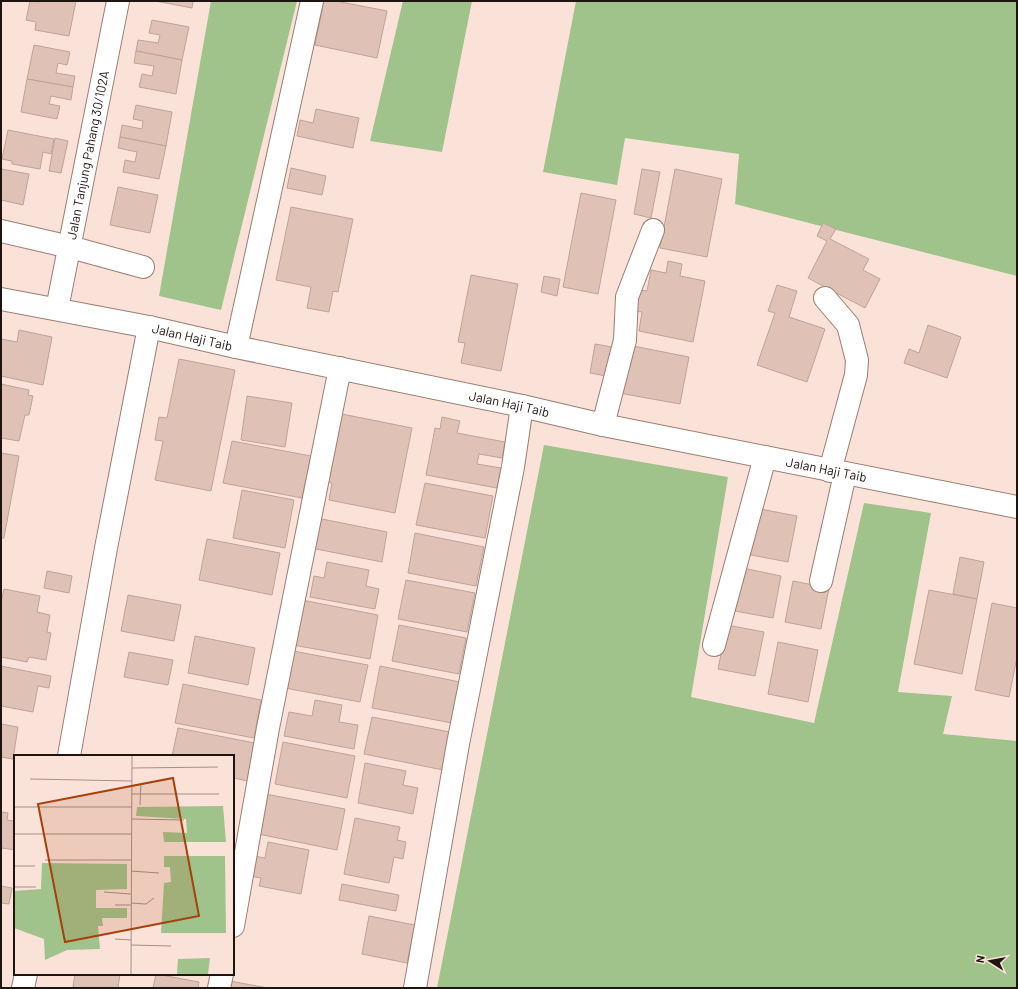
<svg xmlns="http://www.w3.org/2000/svg" width="1018" height="989" viewBox="0 0 1018 989" font-family="Barlow,sans-serif">
  <style>
    .green { fill: #9fc38b }
    .building { fill: #dfc1b6; stroke: #c0a397 }
    .lines { fill: none; stroke-linecap: round; stroke-linejoin: round }
    .street-casing { stroke: #9a7e73; stroke-width: 24 }
    .street { stroke: #fff; stroke-width: 22 }
    .labels { text-anchor: middle; stroke-width: 3; stroke-linejoin: round; paint-order: stroke }
    .street-label { font-size: 13px; fill: #1e1410; stroke: #fbe2d9 }
    .inset-road { fill: none; stroke: #a39089; stroke-width: 1 }
    .view { fill: #a5410d; fill-opacity: 0.15; stroke: #a5410d; stroke-width: 2 }
    .inset-edge { fill: none; stroke: #1e1410; stroke-width: 2 }
  </style>
  <rect width="100%" height="100%" fill="#fbe2d9"/>
  <g class="green">
    <path d="M211,1H297L221,310L159,296Z"/>
    <path d="M403,1H472L442,152L370,141Z"/>
    <path d="M576,1H1017V276L735,204L739,154L625,138L617,185L543,172Z"/>
    <path d="M544,445L728,477L691,697L814,723L864,503L931,513L898,692L952,696L943,734L1017,741V988H437Z"/>
  </g>
  <g class="building">
    <path d="M30,1L40,2V1H76L69,36L35,30L36,22L26,20Z"/>
    <path d="M155,1H193L192,8Z"/>
    <path d="M324,1H336L387,11L377,58L315,45Z"/>
    <path d="M152,20L189,27L182,60L136,51L138,40L158,43L160,35L149,33Z"/>
    <path d="M34,45L70,52L67,65L58,63L56,73L75,76L73,87L27,79Z"/>
    <path d="M136,51L182,60L176,94L139,87L142,74L152,76L154,66L134,63Z"/>
    <path d="M27,79L73,87L71,100L51,96L49,104L60,106L57,119L21,112Z"/>
    <path d="M136,105L172,112L166,146L120,137L122,125L142,129L143,121L133,119Z"/>
    <path d="M316,109L359,118L353,148L297,136L300,120L313,123Z"/>
    <path d="M8,130L54,139L51,154L43,152L40,169L12,164V161L2,159Z"/>
    <path d="M120,137L166,146L159,179L123,172L125,160L135,162L137,152L118,148Z"/>
    <path d="M55,138L68,141L61,173L49,171Z"/>
    <path d="M291,168L326,176L322,195L287,188Z"/>
    <path d="M1,169L29,174L23,205L1,200Z"/>
    <path d="M642,169L660,172L651,218L634,214Z"/>
    <path d="M675,169L722,179L707,257L660,248Z"/>
    <path d="M118,187L158,195L150,233L110,225Z"/>
    <path d="M581,193L616,200L598,294L563,287Z"/>
    <path d="M291,207L353,219L338,292L333,291L329,312L307,308L311,287L276,280Z"/>
    <path d="M823,223L836,229L830,239L869,259L863,270L880,279L865,308L808,278L827,241L817,236Z"/>
    <path d="M668,261L682,264L680,276L705,281L693,342L639,331L642,312L633,311L638,290L647,291L651,270L666,273Z"/>
    <path d="M471,275L518,284L501,371L461,363L465,343L458,342Z"/>
    <path d="M544,276L560,279L557,296L541,292Z"/>
    <path d="M777,285L797,291L789,317L825,329L807,382L757,365L775,313L768,311Z"/>
    <path d="M928,325L961,337L947,378L904,363L909,349L919,353Z"/>
    <path d="M19,330L52,337L43,385L1,376V339L17,342Z"/>
    <path d="M595,344L612,347L606,376L590,373Z"/>
    <path d="M628,345L689,357L680,404L619,393Z"/>
    <path d="M179,359L235,370L211,491L155,480L163,441L155,440L159,417L167,418Z"/>
    <path d="M1,384L29,390L28,395L33,396L29,415H25L19,441L1,438Z"/>
    <path d="M247,396L292,403L285,447L241,440Z"/>
    <path d="M337,413L412,428L395,513L329,500L332,483L324,481Z"/>
    <path d="M442,417L460,421L457,433L505,442L502,458L479,454L477,464L501,468L497,488L426,475L435,428L440,429Z"/>
    <path d="M232,441L311,456L302,498L223,483Z"/>
    <path d="M1,453L19,456L4,538H1Z"/>
    <path d="M425,483L493,496L485,538L416,525Z"/>
    <path d="M242,490L294,500L285,548L233,538Z"/>
    <path d="M755,508L797,516L788,562L746,554Z"/>
    <path d="M317,518L387,532L382,562L311,548Z"/>
    <path d="M415,533L484,547L476,586L408,573Z"/>
    <path d="M207,539L280,553L272,595L199,580Z"/>
    <path d="M960,557L984,562L977,599L953,594Z"/>
    <path d="M327,562L369,570L366,586L379,589L375,609L310,597L314,576L324,578Z"/>
    <path d="M743,568L781,576L773,618L735,611Z"/>
    <path d="M47,571L72,576L69,593L44,588Z"/>
    <path d="M406,580L475,593L467,632L398,619Z"/>
    <path d="M793,581L829,588L821,629L785,622Z"/>
    <path d="M4,589L40,596L37,612L50,615L47,632L51,633L46,660L29,657L27,662L1,657V602Z"/>
    <path d="M929,590L977,599L962,674L914,664Z"/>
    <path d="M128,595L181,605L174,641L121,631Z"/>
    <path d="M302,600L378,615L370,659L293,645Z"/>
    <path d="M992,603L1017,608V657L1009,697L975,690Z"/>
    <path d="M399,625L466,638L459,674L392,661Z"/>
    <path d="M727,625L764,632L755,676L718,669Z"/>
    <path d="M195,636L255,648L248,685L188,673Z"/>
    <path d="M778,642L818,650L808,702L768,694Z"/>
    <path d="M293,651L368,665L360,702L285,688Z"/>
    <path d="M129,652L173,660L168,685L124,677Z"/>
    <path d="M1,666L51,676L49,688L38,686L33,712L1,706Z"/>
    <path d="M380,666L460,682L452,723L372,708Z"/>
    <path d="M183,684L261,700L254,738L175,723Z"/>
    <path d="M315,700L342,705L339,722L358,725L354,749L284,736L289,712L312,716Z"/>
    <path d="M372,717L450,732L443,770L364,754Z"/>
    <path d="M1,724L18,727L13,759L1,757Z"/>
    <path d="M178,728L260,744L253,782L233,778V756H172Z"/>
    <path d="M283,742L355,756L347,798L275,784Z"/>
    <path d="M365,763L406,771L403,785L418,788L413,814L358,803Z"/>
    <path d="M265,794L345,809L337,850L258,834Z"/>
    <path d="M1,812L8,813L7,820L15,821V850L2,848L1,852Z"/>
    <path d="M355,818L400,827L397,840L406,842L403,859L394,857L389,883L344,874Z"/>
    <path d="M268,842L309,850L301,894L259,886L261,878L250,876L254,856L265,858Z"/>
    <path d="M342,884L399,895L396,911L339,900Z"/>
    <path d="M1,886L12,888L9,904L1,903Z"/>
    <path d="M369,916L415,925L407,963L362,954Z"/>
    <path d="M75,974H120L118,988H81L73,987Z"/>
    <path d="M156,974L199,982L198,988H153Z"/>
    <path d="M230,981L268,988H229Z"/>
  </g>
  <g class="lines">
    <defs>
      <g id="street">
        <path d="M1,231L70,247L143,267"/>
        <path d="M825,298L848,325L857,360L856,375L830,471"/>
        <path id="s1" d="M1,299L149,327L236,347L522,406L603,425L1017,507"/>
        <path id="s2" d="M57,309L118,1"/>
        <path d="M236,347L312,1"/>
        <path d="M603,425L625,340L627,297L653,230"/>
        <path d="M821,581L845,474"/>
        <path d="M714,645L765,457"/>
        <path d="M69,756L106,548L149,327"/>
        <path d="M233,926L268,728L340,368"/>
        <path d="M23,988L26,974"/>
        <path d="M219,988L222,974"/>
        <path d="M415,988L458,744L513,467L522,406"/>
      </g>
    </defs>
    <use href="#street" class="street-casing"/>
    <use href="#street" class="street"/>
  </g>
  <g class="labels">
    <g class="street-label">
      <text dy="5" stroke="none"><textPath href="#s2" startOffset="157">Jalan Tanjung Pahang 30/102A</textPath></text>
      <text dy="5" stroke="none"><textPath href="#s1" startOffset="195">Jalan Haji Taib</textPath></text>
      <text dy="5" stroke="none"><textPath href="#s1" startOffset="519">Jalan Haji Taib</textPath></text>
      <text dy="5" stroke="none"><textPath href="#s1" startOffset="843">Jalan Haji Taib</textPath></text>
    </g>
  </g>
  <g transform="translate(14 755)">
    <rect width="220" height="220" fill="#fbe2d9"/>
    <path d="M209,51L212,87H150L149,77L173,78L172,64L122,61L123,52ZM150,101H211L212,178H147L150,128L157,127L156,112H150ZM28,108L113,109V134L82,135V153H113V163H88L89,171H84L86,194L53,195L31,205L30,184L0,173V136L27,134ZM196,203L194,219H163L164,204Z" fill="#9fc38b"/>
    <path class="inset-road" d="M118,13L204,12M16,24L118,26M118,39H205M126,50L127,28M0,52H118M118,64L170,65M0,79H118M31,105H117M0,111H21M117,116L145,118M0,132H22M90,137L117,139M117,148L132,149L140,143M101,150H117M101,184L117,185M117,190L157,191M117,219L118,1"/>
    <path class="view" d="M159,23L185,161L51,187L24,49Z"/>
    <rect width="220" height="220" class="inset-edge"/>
  </g>
  <rect width="1018" height="989" fill="none" stroke="#1e1410" stroke-width="4"/>
  <g transform="translate(990 961) rotate(281)" stroke="#fbe2d9" stroke-width="3" paint-order="stroke">
  <path d="M0-3L7 15L0 10L-7 15Z" fill="#1e1410"/>
  <text y="-6" font-size="11" font-weight="bold" text-anchor="middle" fill="#1e1410">N</text>
  </g>
</svg>
